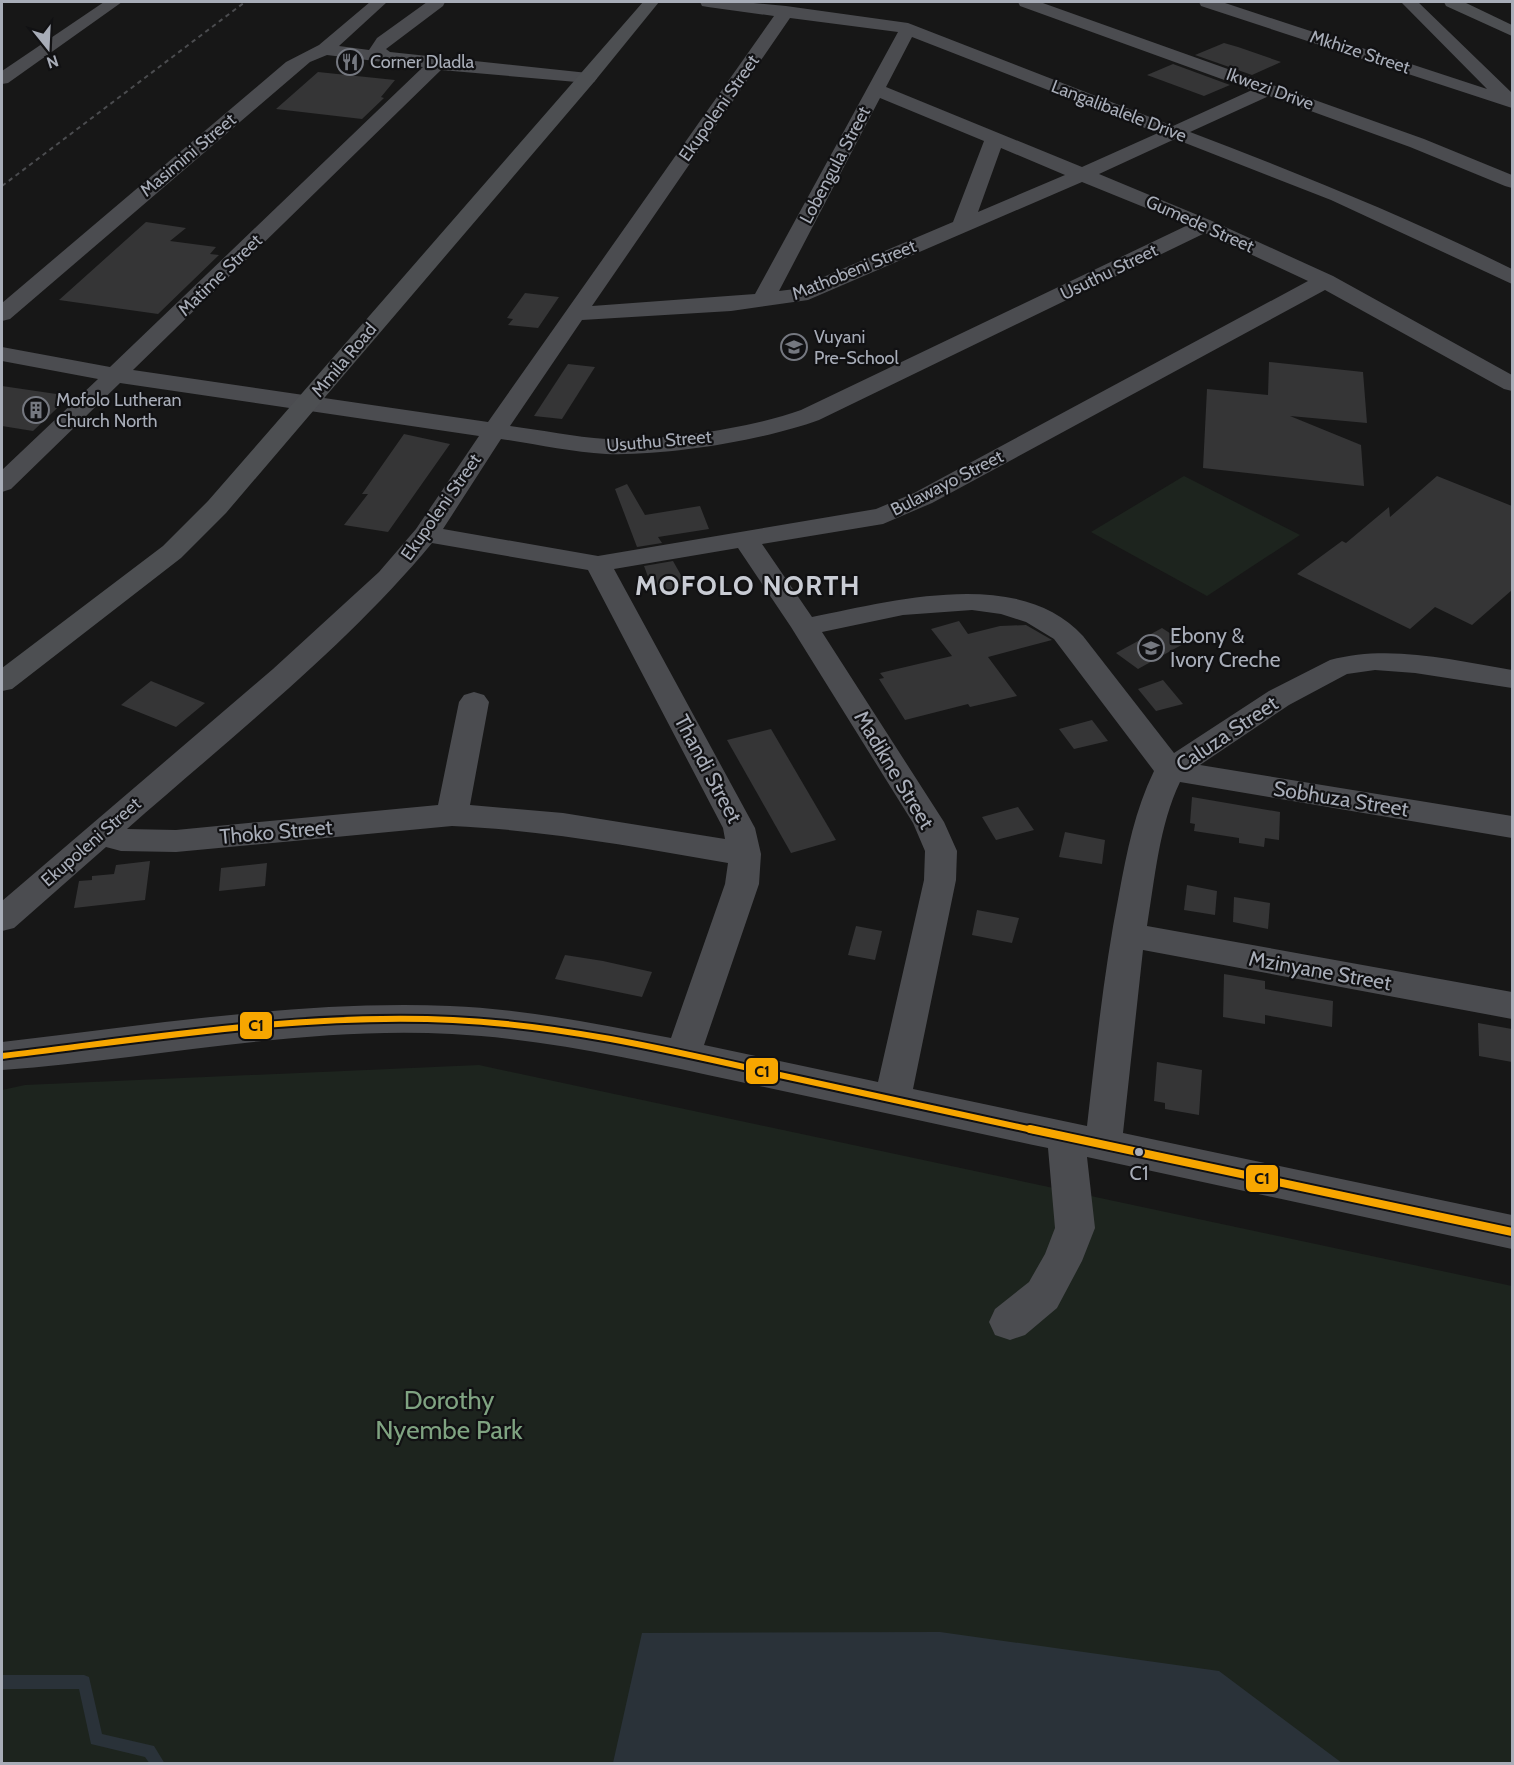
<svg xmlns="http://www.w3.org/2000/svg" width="1514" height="1765" viewBox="0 0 1514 1765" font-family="Cabin,sans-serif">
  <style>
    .green { fill: #1d241e }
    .water { fill: #2a3239 }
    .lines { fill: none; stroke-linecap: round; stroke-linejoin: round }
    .stream { fill: #2a3239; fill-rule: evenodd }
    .building { fill: #353536 }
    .minor { fill: #4b4c50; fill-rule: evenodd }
    .major { fill: #4d4f52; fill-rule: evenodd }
    .rail { stroke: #4b4c4f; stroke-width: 2; stroke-dasharray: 4.5 4; stroke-linecap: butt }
    .bus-1-far1-casing { stroke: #111113; stroke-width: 10 }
    .bus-1-casing { stroke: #111113; stroke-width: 12 }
    .bus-1-far1 { stroke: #f7a600; stroke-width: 6 }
    .bus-1 { stroke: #f7a600; stroke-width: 8 }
    .bus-dot { fill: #a8adb8; stroke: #111113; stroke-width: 2 }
    .labels { text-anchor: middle; stroke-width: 4.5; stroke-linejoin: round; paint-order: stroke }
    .far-street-label { font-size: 18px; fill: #a8adb8; stroke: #111113 }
    .far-poi-label { font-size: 18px; fill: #a8adb8; stroke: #111113; text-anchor: start }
    .bus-label { font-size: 20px; fill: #a8adb8; stroke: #111113 }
    .poi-label { font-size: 21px; fill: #a8adb8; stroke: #111113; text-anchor: start }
    .street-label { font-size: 21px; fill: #a8adb8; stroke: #111113 }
    .near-park-label { font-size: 26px; fill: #7fa381; stroke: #111113 }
    .district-label { font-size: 27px; font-weight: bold; letter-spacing: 1.5px; fill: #c9ccd4; stroke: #111113 }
    .line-badge { stroke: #111113; stroke-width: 2 }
    .pale-badge-label { font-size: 16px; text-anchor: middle; font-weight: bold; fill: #111 }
  </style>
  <rect width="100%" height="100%" fill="#171717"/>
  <g class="green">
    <path d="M1184,476L1300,535L1207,596L1091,532Z"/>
    <path d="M479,1065L1512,1286V1763L2,1764V1090L25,1085Z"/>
  </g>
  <path class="water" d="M940,1632L1219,1671L1342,1763H613L642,1633Z"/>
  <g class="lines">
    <path class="stream" d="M2,1675H84L89,1677L102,1734L154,1746L165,1764H150L145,1757L91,1744L79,1689H2Z"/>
  </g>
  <g class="building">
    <path d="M1224,43L1238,47L1281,62L1252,75L1195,55Z"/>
    <path d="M1173,64L1230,85L1204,96L1147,75Z"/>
    <path d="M318,72L395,80L381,97L384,98L362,119L276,109Z"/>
    <path d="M146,222L186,228L170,241L216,247L210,254L219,255L158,314L59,300Z"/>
    <path d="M525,293L559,297L538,328L508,325L513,319L507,318Z"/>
    <path d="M1269,362L1363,372L1367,423L1290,416L1361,445L1364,486L1203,468L1207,389L1268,395Z"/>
    <path d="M568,364L595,367L562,419L534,416Z"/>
    <path d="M2,386L70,396L33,431L2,426Z"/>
    <path d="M404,434L450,444L388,532L344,525L368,494H362Z"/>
    <path d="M1437,476L1512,506V590L1472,625L1435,607L1410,629L1297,574L1342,541L1346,543L1389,507L1390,517Z"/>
    <path d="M627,484L645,515L700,506L709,529L658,537L662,543L637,547L615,489Z"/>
    <path d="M673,561L687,586L654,593L644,566Z"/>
    <path d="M959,621L968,634L1000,626L1026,625L1052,640L988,657L1017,696L970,707L968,704L905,720L879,679L884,678L880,673L952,656L931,629Z"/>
    <path d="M1162,628L1185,643L1138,669L1116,653Z"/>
    <path d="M1163,680L1183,704L1156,711L1138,689Z"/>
    <path d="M151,681L205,703L176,727L121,705Z"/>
    <path d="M1092,720L1108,741L1074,749L1059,729Z"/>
    <path d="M771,729L836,840L791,853L727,740Z"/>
    <path d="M1192,797L1280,812L1279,840L1265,838L1264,847L1239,843V838L1194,831L1195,824L1190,823Z"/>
    <path d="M1018,807L1034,830L996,840L982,817Z"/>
    <path d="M1065,832L1105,840L1102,864L1059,857Z"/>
    <path d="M150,861L145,900L74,908L79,881L92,880V876L114,874L116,865Z"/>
    <path d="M267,863L265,886L219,891L221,868Z"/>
    <path d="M1187,885L1217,891L1215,915L1184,910Z"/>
    <path d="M1234,897L1270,903L1268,929L1233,922Z"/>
    <path d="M977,910L1019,918L1012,943L972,935Z"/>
    <path d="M856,926L882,931L875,960L848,955Z"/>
    <path d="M565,955L603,961L652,972L642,997L555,979Z"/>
    <path d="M1224,974L1265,981V989L1333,1001L1332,1027L1265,1015V1024L1223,1017Z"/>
    <path d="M1478,1023L1512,1029V1062L1479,1056Z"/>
    <path d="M1157,1062L1202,1070L1199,1115L1165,1109V1103L1154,1101Z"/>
  </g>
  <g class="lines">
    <g class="minor">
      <path d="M104,2H122L8,83L2,84V71Z"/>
      <path d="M370,2H387L339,46L369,50L377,38L427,2H445L443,6L386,49L390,52L588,73L594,74L597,78L594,82L588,83L441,70L133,370L488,422L774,16L708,7L702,6L700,2H743L786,6L908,23L1173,126L1252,90L1020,6L1018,2H1040L1424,139L1512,175V188L1505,186L1410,147L1269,96L1190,132C1300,174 1407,217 1512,269V284L1331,200L1175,139L1099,174L1212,221L1333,276L1512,375V391L1504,389L1325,290L932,503L883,524L762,544L812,617C892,601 1020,566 1083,636L1174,753L1269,691L1330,660C1389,644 1453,660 1512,670V688L1415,673L1375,670L1347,674L1289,705L1200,765L1512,816V838L1180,782C1159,826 1155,878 1147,926L1512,992V1019L1143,950L1123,1133L1512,1215V1249L1087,1157L1095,1228L1082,1261L1057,1308L1025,1335L1010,1340L995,1335L989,1322L995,1309L1029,1282L1045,1254L1055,1228L1048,1148C944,1126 840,1103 736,1081C643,1061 548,1039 452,1034C301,1026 152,1059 2,1070V1042C150,1025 301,1000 450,1006C525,1009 598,1024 671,1038L725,884L728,863C636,847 545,830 452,826L176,852L121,851L106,847L14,928L2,931V901L273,669L379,572L416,529L479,436L120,383L11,489L2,492V470L98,379L2,361V347L110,367L423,67L327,55L310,62L10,319L2,321V303L286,62L319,45ZM790,18L898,32L755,294L592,306ZM912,37L1158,133L1082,167L886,87ZM880,98L984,141L953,222L795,289L779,291ZM1001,148L1065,175L978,212ZM1082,182L1188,225L801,410C749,429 662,441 606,439C574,437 542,430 510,426L582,320L731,311L808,300ZM1205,233L1308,281L914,493L876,509L598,556L443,529L501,439C536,444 571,452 606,454C667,456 761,441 819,420ZM432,543L588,570L723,828L725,839L563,813L470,805L489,702L484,695L474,692L464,695L459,702L438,805L176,830L127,829C229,739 346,647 432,543ZM738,548L791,627L913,823L925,851L924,880L878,1082L704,1045L759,884L761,854L755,828L614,569ZM972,610L1001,614L1026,622L1054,639L1154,771C1135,810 1127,851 1119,894C1104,970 1096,1048 1087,1126L913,1089L956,880L957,851L944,822L822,632L903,615Z"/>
      <path d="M1199,2H1222L1487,89L1401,2H1418L1511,92L1512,108L1201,6Z"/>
    </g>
    <g class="major">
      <path d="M643,2H659L594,82L226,513L181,558L12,689L2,691V668L163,546L208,501Z"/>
      <path d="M1444,2H1464L1512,25V36L1446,6Z"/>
    </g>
    <path class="rail" d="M2,186L245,2"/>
    <defs>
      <path id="bus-1-far1" d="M2,1056C152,1038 302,1013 453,1020C562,1025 669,1050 775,1074C862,1093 950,1112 1037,1131"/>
      <path id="bus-1" d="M1030,1129L1512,1232"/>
    </defs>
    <use href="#bus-1-far1" class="bus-1-far1-casing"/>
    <use href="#bus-1" class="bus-1-casing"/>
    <use href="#bus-1-far1" class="bus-1-far1"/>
    <use href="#bus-1" class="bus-1"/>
  </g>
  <defs>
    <symbol id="restaurant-ring" viewBox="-11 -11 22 22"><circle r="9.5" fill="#111113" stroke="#757880" stroke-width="1.5"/><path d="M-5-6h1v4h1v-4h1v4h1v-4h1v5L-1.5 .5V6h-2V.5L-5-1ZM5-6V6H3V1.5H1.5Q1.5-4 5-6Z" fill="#757880"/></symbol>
    <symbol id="school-ring" viewBox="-11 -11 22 22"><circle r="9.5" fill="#111113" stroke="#757880" stroke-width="1.5"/><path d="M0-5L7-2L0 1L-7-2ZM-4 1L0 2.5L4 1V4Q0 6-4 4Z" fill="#757880"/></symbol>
    <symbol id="building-ring" viewBox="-11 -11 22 22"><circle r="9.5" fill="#111113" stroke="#757880" stroke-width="1.5"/><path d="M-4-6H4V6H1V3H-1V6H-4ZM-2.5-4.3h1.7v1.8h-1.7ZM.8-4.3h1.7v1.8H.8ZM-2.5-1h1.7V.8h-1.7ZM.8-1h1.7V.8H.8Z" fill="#757880"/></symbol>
  </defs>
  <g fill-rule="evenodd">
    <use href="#restaurant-ring" x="335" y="47" width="30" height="30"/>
    <use href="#school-ring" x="779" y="332" width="30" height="30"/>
    <use href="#building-ring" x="21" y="395" width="30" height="30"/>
    <use href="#school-ring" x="1136" y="633" width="30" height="30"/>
  </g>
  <circle class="bus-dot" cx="1139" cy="1152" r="5"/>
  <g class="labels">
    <g class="far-street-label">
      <text transform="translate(1360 52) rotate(18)" y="6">Mkhize Street</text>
      <text transform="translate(1270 89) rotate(20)" y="6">Ikwezi Drive</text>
      <text transform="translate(719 108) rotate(-55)" y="6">Ekupoleni Street</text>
      <text transform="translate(1119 111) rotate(21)" y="6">Langalibalele Drive</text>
      <text transform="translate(188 155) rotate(-40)" y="6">Masimini Street</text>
      <text transform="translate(835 165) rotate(-62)" y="6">Lobengula Street</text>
      <text transform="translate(1200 224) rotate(24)" y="6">Gumede Street</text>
      <text transform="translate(854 270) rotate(-22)" y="6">Mathobeni Street</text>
      <text transform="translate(1109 272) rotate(-26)" y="6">Usuthu Street</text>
      <text transform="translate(220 275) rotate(-44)" y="6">Matime Street</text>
      <text transform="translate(344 360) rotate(-50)" y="6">Mmila Road</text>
      <text transform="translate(659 441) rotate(-5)" y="6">Usuthu Street</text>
      <text transform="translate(947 483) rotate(-27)" y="6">Bulawayo Street</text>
      <text transform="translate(441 507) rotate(-55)" y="6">Ekupoleni Street</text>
      <text transform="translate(91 842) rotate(-41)" y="6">Ekupoleni Street</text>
    </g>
    <g class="far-poi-label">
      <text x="370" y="68">Corner Dladla</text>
      <text x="814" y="343">Vuyani<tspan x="814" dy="21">Pre-School</tspan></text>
      <text x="56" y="406">Mofolo Lutheran<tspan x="56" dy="21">Church North</tspan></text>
    </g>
    <g class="bus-label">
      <text x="1139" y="1180">C1</text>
    </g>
    <g class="poi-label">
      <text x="1170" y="643">Ebony &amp;<tspan x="1170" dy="24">Ivory Creche</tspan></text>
    </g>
    <g class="street-label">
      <text transform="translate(1227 734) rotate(-34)" y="7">Caluza Street</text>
      <text transform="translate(708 769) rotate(62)" y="7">Thandi Street</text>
      <text transform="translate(894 770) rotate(59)" y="7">Madikne Street</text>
      <text transform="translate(1341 799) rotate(9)" y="7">Sobhuza Street</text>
      <text transform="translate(276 832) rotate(-5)" y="7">Thoko Street</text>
      <text transform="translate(1320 971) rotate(10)" y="7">Mzinyane Street</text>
    </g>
    <g class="near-park-label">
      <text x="449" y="1409">Dorothy<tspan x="449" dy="30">Nyembe Park</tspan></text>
    </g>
    <g class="district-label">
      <text x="748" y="595">MOFOLO NORTH</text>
    </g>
  </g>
  <g class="line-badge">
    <rect x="239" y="1011" width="34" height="29" rx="6" fill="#f7a600"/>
    <rect x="745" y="1057" width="34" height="28" rx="6" fill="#f7a600"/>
    <rect x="1245" y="1164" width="34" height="29" rx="6" fill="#f7a600"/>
  </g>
  <g class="pale-badge-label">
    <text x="256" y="1031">C1</text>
    <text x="762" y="1077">C1</text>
    <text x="1262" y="1184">C1</text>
  </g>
  <rect width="1514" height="1765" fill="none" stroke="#a8adb8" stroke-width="6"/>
  <g transform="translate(48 48) rotate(162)" stroke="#111113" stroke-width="4.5" paint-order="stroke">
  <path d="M0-4.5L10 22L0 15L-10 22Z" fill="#a8adb8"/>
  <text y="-9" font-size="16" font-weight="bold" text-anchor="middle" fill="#a8adb8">N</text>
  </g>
</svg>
